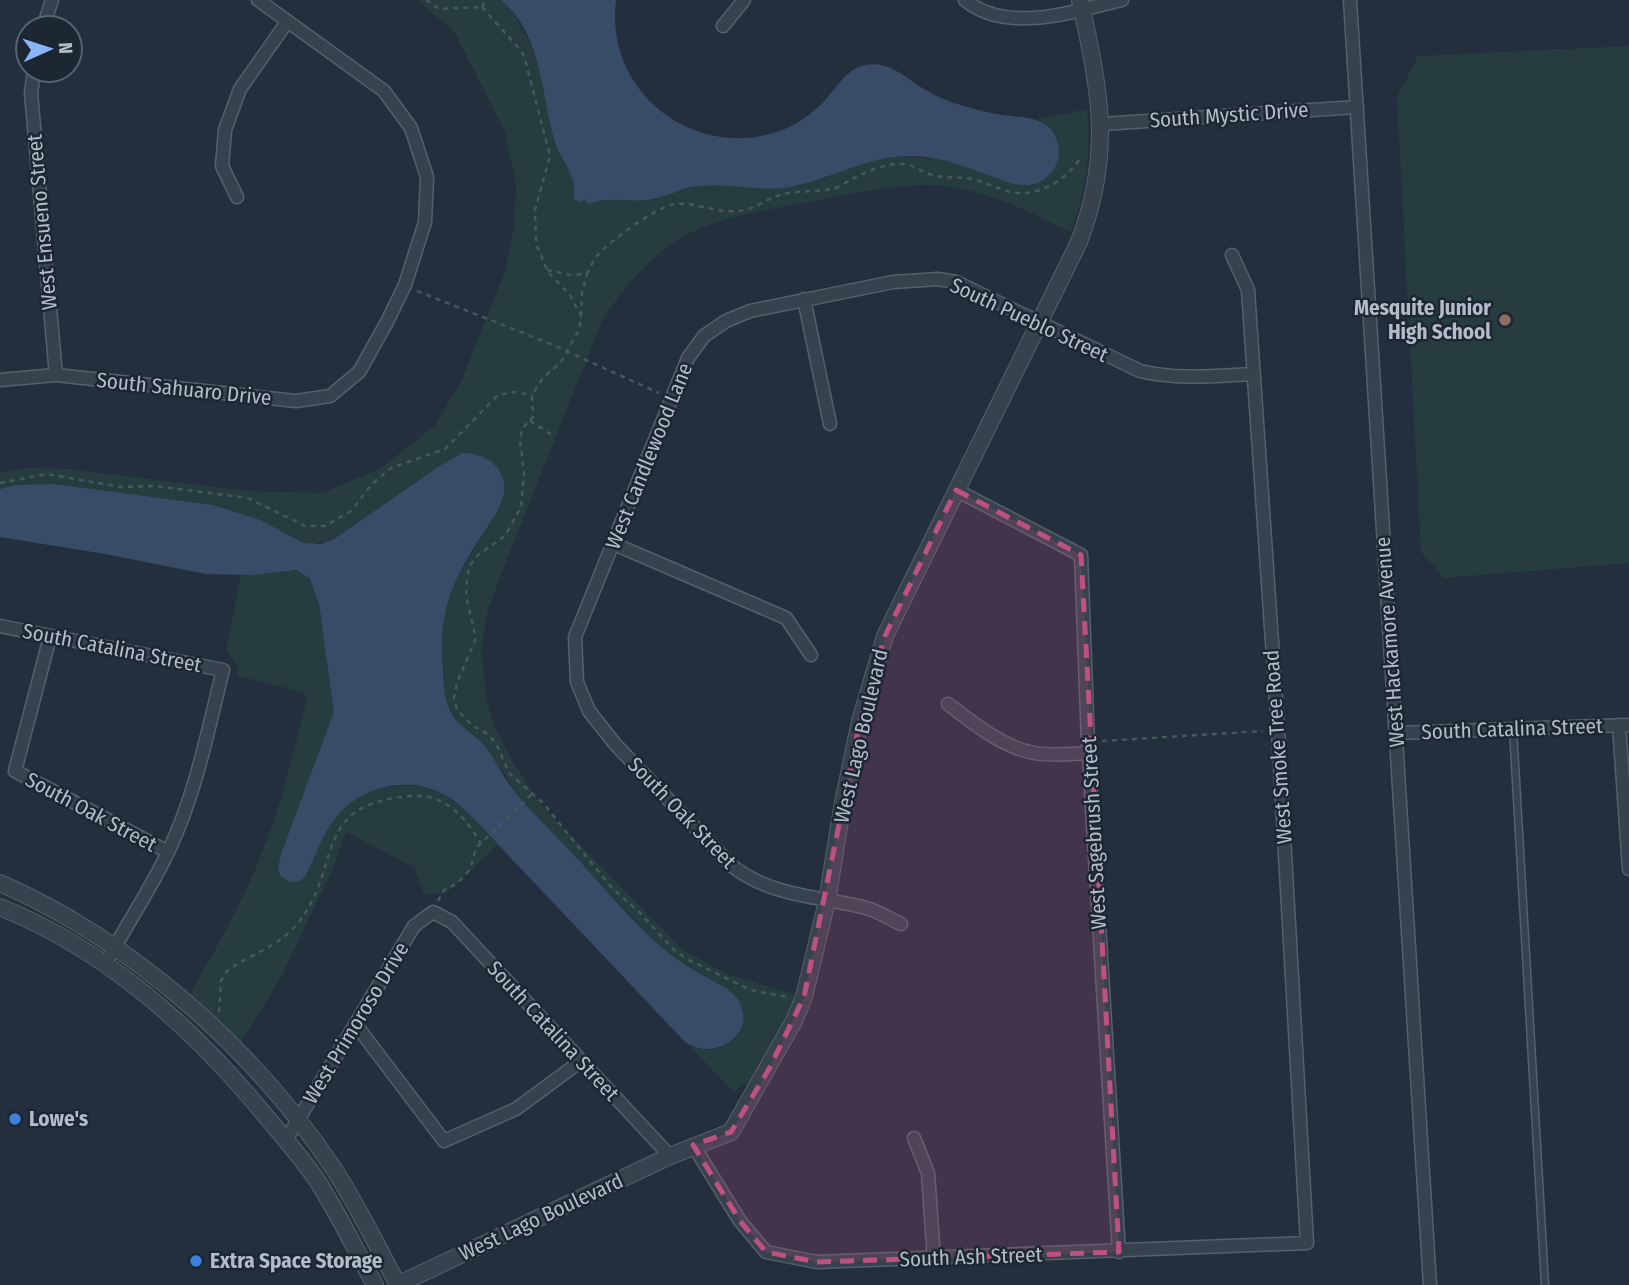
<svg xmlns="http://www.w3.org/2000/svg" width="1629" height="1285" viewBox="0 0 1629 1285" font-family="'Fira Sans Condensed',sans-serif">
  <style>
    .green { fill: #263c3f }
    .water { fill: #394c67 }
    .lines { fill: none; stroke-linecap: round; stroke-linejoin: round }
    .service-casing { stroke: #565f6c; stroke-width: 9 }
    .minor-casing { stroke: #565f6c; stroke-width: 15 }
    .tertiary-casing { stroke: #565f6c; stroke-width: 18 }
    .path { stroke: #44595c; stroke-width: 2.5; stroke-dasharray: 5 5; stroke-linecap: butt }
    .service { stroke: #38414e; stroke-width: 6 }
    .minor { stroke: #38414e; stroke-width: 12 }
    .tertiary { stroke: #38414e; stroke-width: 16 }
    .marked { fill: #bd5182; fill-opacity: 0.2; stroke: #bd5182; stroke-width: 5; stroke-dasharray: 14 9; stroke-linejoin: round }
    .education-dot { fill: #8d6e63; stroke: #1d2633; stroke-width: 2.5 }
    .shop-dot { fill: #3f7fe0; stroke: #1d2633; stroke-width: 2.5 }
    .labels { text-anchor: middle; stroke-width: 5; stroke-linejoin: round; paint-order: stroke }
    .street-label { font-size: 21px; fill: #b4bcc9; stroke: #1d2633 }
    .poi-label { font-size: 21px; font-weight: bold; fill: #b4bcc9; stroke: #1d2633; text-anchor: start }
  </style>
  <rect width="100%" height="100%" fill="#242f3e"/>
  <g class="green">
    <path d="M417,0H501L505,3C525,28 539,59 545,91C549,109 550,127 556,144C563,164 578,176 573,199H583L588,204L605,199L647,200L697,186L723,184L782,188L823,179L870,159L901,156L946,160L1021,185L1036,183L1053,170L1059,152L1052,130L1038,119L1087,109C1091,155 1087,189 1071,232C1039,217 1007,200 972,191C919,176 861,193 808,202C769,210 726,215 690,233C652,253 626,285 603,319L500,577L488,609L481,651L487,701L494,726L509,755L540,804L683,950L727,974L804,997L769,1069L733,1092L690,1046C709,1053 724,1050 737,1035V998L729,990L675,958L650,937L521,799L485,746L462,727L448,708L445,693L441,641L445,608L455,582L503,498L462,453L441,465L334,539L312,545L280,530L213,505L54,484L15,485L0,489V472L28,468L67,469L248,491L323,493L383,467L435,425L461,382L505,271L514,228L516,184L505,132L454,31Z"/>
    <path d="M1629,46V563L1444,578L1421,552L1397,97L1418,56Z"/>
    <path d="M285,570C300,570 309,575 316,590L334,699V712L326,736L308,871C316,853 323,834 335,818C363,784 415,774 452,800C470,812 483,830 498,845L445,894L434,893L425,896L414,867L346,832L331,873L279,981L240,1044L188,996C216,950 242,903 262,853C282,803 294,750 307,698L303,692L238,676V667L226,651L241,575Z"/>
  </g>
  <g class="water">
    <path d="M501,0H616C604,94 698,164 785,129C797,124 808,116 817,108C833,95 844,69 865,65C888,61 902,75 919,86C933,95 949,102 964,106C976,110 989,113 1002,115C1025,118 1053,116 1058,145C1063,166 1045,186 1024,185C1012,185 999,179 988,175C964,166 940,157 914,156C866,154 829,182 782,188C755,191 728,183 700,186C682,187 666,198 647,200C627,202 609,196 588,204L584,199L582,202L573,199C579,175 560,161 554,139C541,93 542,34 501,0Z"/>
    <path d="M462,453C488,452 512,472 502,500C497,515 486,528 478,541C448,590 439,613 443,670C444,685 444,703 453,716C461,728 474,734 484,745C494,756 500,772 510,785C528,810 553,832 574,855C599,882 623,911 650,937C665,951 682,964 701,974C712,981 727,986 736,997C761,1030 717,1064 685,1042L475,820C465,810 454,799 441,793C404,775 358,788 334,820C320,838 315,860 304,878C295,885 287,882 280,875L278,868L281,854L334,712L319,604L310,579L296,570L252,575L206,574L105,554L0,537V489L15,485L54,484L213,505L260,520L304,543L321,544L334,539L441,465Z"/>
  </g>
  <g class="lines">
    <defs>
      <path id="service" d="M1513,729L1545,1285"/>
      <g id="minor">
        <path d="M965,0C1007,35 1074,11 1122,0"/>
        <path d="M1350,0L1430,1285"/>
        <path d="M723,26L744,0"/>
        <path d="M43,28L52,0"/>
        <path d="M34,70L31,93L56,375"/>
        <path d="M1102,124L1357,107"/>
        <path d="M237,197L222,166L225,130L240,89L287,22"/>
        <path d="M804,299L830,424"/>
        <path d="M0,380L56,375L296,401L330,396L359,372L387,322L405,285L425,222L427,177L411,128L384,91L258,0"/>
        <path d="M956,490L1081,555L1088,742L1119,1252"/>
        <path d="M614,544L786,618L811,655"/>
        <path d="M0,626L223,670C208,730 196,793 169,850C151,889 126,925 106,963"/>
        <path d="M50,637L15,771L168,852"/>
        <path d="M948,704C973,723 1002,747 1034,753C1052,756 1071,754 1089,753"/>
        <path d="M1619,725L1629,869"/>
        <path d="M1396,733L1629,725"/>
        <path d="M901,924C890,919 878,911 866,908C819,896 772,897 732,866L615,744L589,711L577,682L575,637L688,358L704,336L726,321L750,311L893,282L938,279L956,282L1140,371C1178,380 1213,376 1252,374"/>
        <path d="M356,1025L444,1141L516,1109L581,1061"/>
        <path d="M914,1138L928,1173L934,1259"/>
        <path d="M286,1140L414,926L433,912L452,922L670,1156"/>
        <path d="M693,1145L740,1221L766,1252L817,1262L1307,1243L1278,730L1248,290L1232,255"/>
      </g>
      <g id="tertiary">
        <path d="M0,883C132,941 254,1049 334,1169C358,1206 377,1246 398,1285"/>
        <path d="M0,907C107,950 193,1028 265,1115C283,1137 303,1159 318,1182C339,1215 356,1251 375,1285"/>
        <path d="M397,1285L670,1156L731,1132L794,1021L804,997L827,901L843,802L860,721L885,636L1079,242C1113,153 1100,91 1080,0"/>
      </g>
    </defs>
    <use href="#service" class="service-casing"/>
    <use href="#minor" class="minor-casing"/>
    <use href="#tertiary" class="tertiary-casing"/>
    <g class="path">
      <path d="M426,0L439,9L482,7"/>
      <path d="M482,7L522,52L526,63L550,156L535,210L536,244L548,272L570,295L581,316L579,330L561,362L543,378L532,395L533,417L522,429L520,440L524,473L521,507L505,536L479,554L470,565L467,578L466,596L476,638L457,683L454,698L457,710L473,726L486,733L496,743L509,773L543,803L611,887L640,913L674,950L687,959L742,986L755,991L788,997"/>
      <path d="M482,7L485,0"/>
      <path d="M547,270L571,275L587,274C590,268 593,261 597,256C608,242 654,209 671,205C693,199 716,216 744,210C758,207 770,197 783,194C801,190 818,193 835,188C842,186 847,181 854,178C867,171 890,162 905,164C913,165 921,171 929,174C943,179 957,176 971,179C985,182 998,189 1011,192C1040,198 1068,178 1082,156"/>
      <path d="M417,291L546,342L659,393"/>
      <path d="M581,316L582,293L587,274"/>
      <path d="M530,421L552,435"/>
      <path d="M0,483L46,474L121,487L155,486L248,498L305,526H325L351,511L372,484L391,468L445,449L498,395L515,392L532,395"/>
      <path d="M1102,741L1263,731"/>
      <path d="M438,901L444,890C453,887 466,877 470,868C474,860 473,853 478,846L533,793"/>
      <path d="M219,1012L221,981L227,971C250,954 279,947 298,923C344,865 310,804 411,796C444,793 466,817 481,844"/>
    </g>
    <use href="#service" class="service"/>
    <use href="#minor" class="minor"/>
    <use href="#tertiary" class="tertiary"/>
  </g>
  <path class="marked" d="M956,490L1081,555L1119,1252L817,1262L766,1252L740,1221L693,1145L731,1132L769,1069L804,997L860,721L885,636Z"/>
  <circle class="education-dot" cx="1505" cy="320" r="7"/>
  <g class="shop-dot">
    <circle cx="15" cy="1119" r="7"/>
    <circle cx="196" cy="1261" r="7"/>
  </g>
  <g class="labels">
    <g class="street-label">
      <text transform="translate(1229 115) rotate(-4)" y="7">South Mystic Drive</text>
      <text transform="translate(42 222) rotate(-95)" y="7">West Ensueno Street</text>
      <text transform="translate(1029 320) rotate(25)" y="7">South Pueblo Street</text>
      <text transform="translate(184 389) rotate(6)" y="7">South Sahuaro Drive</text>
      <text transform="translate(649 456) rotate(-68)" y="7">West Candlewood Lane</text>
      <text transform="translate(1390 642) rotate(-94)" y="7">West Hackamore Avenue</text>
      <text transform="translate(112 648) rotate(11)" y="7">South Catalina Street</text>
      <text transform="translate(1512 729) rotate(-2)" y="7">South Catalina Street</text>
      <text transform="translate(861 736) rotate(-77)" y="7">West Lago Boulevard</text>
      <text transform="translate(1278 747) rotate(-94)" y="7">West Smoke Tree Road</text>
      <text transform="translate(91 812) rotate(28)" y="7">South Oak Street</text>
      <text transform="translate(682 813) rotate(46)" y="7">South Oak Street</text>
      <text transform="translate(1094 833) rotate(-93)" y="7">West Sagebrush Street</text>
      <text transform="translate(356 1023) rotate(-59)" y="7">West Primoroso Drive</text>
      <text transform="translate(553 1031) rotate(47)" y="7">South Catalina Street</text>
      <text transform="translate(541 1217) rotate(-25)" y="7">West Lago Boulevard</text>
      <text transform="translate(971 1257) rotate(-2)" y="7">South Ash Street</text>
    </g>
    <g class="poi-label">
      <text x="1491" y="315" text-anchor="end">Mesquite Junior<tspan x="1491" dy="24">High School</tspan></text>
      <text x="29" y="1126">Lowe's</text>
      <text x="210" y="1268">Extra Space Storage</text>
    </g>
  </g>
  <g transform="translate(49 49) rotate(87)"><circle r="33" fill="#1d2633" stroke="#59626f" stroke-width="2"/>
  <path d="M0-5L12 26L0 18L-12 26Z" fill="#8ab4f8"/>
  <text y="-10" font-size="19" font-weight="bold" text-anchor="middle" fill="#b4bcc9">N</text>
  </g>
</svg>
